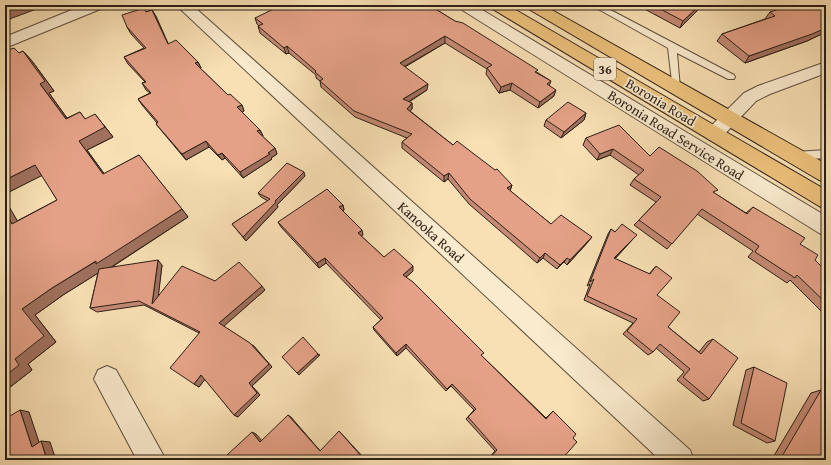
<svg xmlns="http://www.w3.org/2000/svg" width="831" height="465" viewBox="0 0 831 465" font-family="'Gentium Book Plus',serif">
  <style>
    .lines { fill: none; stroke-linecap: round; stroke-linejoin: round }
    .service-casing { stroke: #5e4e3d; stroke-width: 2 }
    .minor-casing { stroke: #5e4e3d; stroke-width: 2 }
    .tertiary-casing { stroke: #5e4e3d; stroke-width: 2 }
    .primary-casing { stroke: #2b1e15; stroke-width: 2 }
    .service { fill: #faebce; fill-rule: evenodd }
    .minor { fill: #faebce; fill-rule: evenodd }
    .tertiary { fill: #faebce; fill-rule: evenodd }
    .primary { fill: #ecc07a; fill-rule: evenodd }
    .wall { fill: #c48a74; stroke: #2b1e15 }
    .shaded-wall { fill: #a0715e; stroke: #2b1e15 }
    .building { fill: #e4a187; stroke: #2b1e15 }
    .labels { text-anchor: middle; stroke-width: 3.5; stroke-linejoin: round; paint-order: stroke }
    .shield { fill: #faebce; stroke: #695c4c; stroke-width: 1 }
    .shield-label { font-size: 13px; font-weight: bold; fill: #2b1e15 }
    .street-label { font-size: 14px; fill: #2b1e15; stroke: #faebce }
  </style>
  <rect width="100%" height="100%" fill="#f8e0b4"/>
  <filter id="stains"><feTurbulence type="fractalNoise" baseFrequency=".005" numOctaves="4"/><feColorMatrix values="0 0 0 0 .2 0 0 0 0 .09 0 0 0 0 .02 0 0 0 .5 -.17"/></filter>
  <radialGradient id="worn" r=".72"><stop offset=".6" stop-color="#630" stop-opacity="0"/><stop offset="1" stop-color="#630" stop-opacity=".3"/></radialGradient>
  <g class="lines">
    <defs>
      <g id="service">
        <path d="M591,5H601L734,75L735,77L734,79H728L677,53L680,88L676,91L673,90L668,48Z"/>
        <path d="M826,150V158L796,160L793,159L791,156L793,153L796,152Z"/>
      </g>
      <g id="minor">
        <path d="M176,5H192L690,450L694,460H660Z"/>
        <path d="M457,5H474L826,216V236L819,233L459,8Z"/>
        <path d="M826,62V73L770,94L756,101L720,139L714,141L708,139L705,134L708,129L744,93L758,86Z"/>
        <path d="M107,366L116,370L166,460H137L94,379L98,370Z"/>
      </g>
      <path id="tertiary" d="M84,5H106L103,8L5,48V37Z"/>
      <g id="primary">
        <path d="M488,5H507L826,190V209L819,206L491,8Z"/>
        <path d="M524,5H543L826,164V182L819,180L527,8Z"/>
      </g>
    </defs>
    <use href="#service" class="service-casing"/>
    <use href="#minor" class="minor-casing"/>
    <use href="#tertiary" class="tertiary-casing"/>
    <use href="#primary" class="primary-casing"/>
    <use href="#service" class="service"/>
    <use href="#minor" class="minor"/>
    <use href="#tertiary" class="tertiary"/>
    <use href="#primary" class="primary"/>
  </g>
  <g class="wall">
    <path d="M429,5L551,81L549,86L554,96L538,108L510,90L499,93L486,74L487,69L445,43L405,67L427,90L409,102L412,103V109L410,111L453,145L512,185L510,191L551,224L588,242L567,265L564,262L557,269L543,258L537,263L469,204L448,179L444,182L402,148V142L407,138L355,117L321,87L320,81L316,78V75L289,53L286,54L260,33L258,26H259L257,24L255,18Z"/>
    <path d="M637,5H700L697,11L680,28Z"/>
    <path d="M826,5V32L807,41L745,63L717,41L722,34L765,19L770,12Z"/>
    <path d="M152,10L168,44L198,62L201,68H200L228,95L242,105L244,111L242,112L260,130L263,136H262L275,148L277,154L271,158L272,159L243,178L225,158L222,160L209,147L186,160L160,129L156,124L157,123L142,105L138,99L150,93L146,90L142,83L145,82L128,64L124,57L144,48L131,34L127,27L146,12Z"/>
    <path d="M23,51L32,61L54,91L49,93L67,118L80,112L85,119L103,124L113,137L87,150L104,174L139,155L188,217L112,267L162,265L158,295L215,281L265,290L223,326L254,346L272,367L252,386L260,395L238,417L234,415L205,379L199,387L194,384L199,333L144,305L97,312L90,308L98,273L63,295L35,315L56,342L28,364L32,370L5,391L8,291L5,200L17,221L57,200L42,175L5,194L19,53Z"/>
    <path d="M586,113L584,120L561,138L544,126L546,120Z"/>
    <path d="M586,138L650,156L714,193L746,213L753,207L800,244L815,260L826,271V313L824,314L790,280L787,283L748,257L753,251L697,214L667,249L634,225L639,220L656,202L630,185L634,179L639,175L610,155L597,160L583,145Z"/>
    <path d="M305,176L277,205L278,207L246,241L232,224L268,201L261,197L258,193Z"/>
    <path d="M343,205L344,210L343,211L363,235L361,236L384,257L413,271L406,277L482,356L546,418L553,411L573,438L561,460H487L495,451L466,419L474,410L451,386L446,391L406,348L397,356L374,330L373,327L381,320L326,263L319,268L281,227L278,222Z"/>
    <path d="M611,229L615,232L633,239L615,259L649,274L656,266L657,295L668,327L699,352L707,342L713,339L709,399L703,401L677,380L684,372L656,348L653,352L648,355L623,334L633,323L584,300L590,284L587,286L608,234Z"/>
    <path d="M754,367L775,441L767,443L733,425L746,370Z"/>
    <path d="M821,390L826,460H773L772,459L811,393Z"/>
  </g>
  <g class="shaded-wall">
    <path d="M25,5H47L7,20L5,21V12Z"/>
    <path d="M700,5L697,11L680,28L683,21Z"/>
    <path d="M152,10L156,16L171,50L168,44Z"/>
    <path d="M826,28V32L807,41L745,63L749,56Z"/>
    <path d="M445,36V43L400,69V63Z"/>
    <path d="M287,46L289,53L286,54L284,48Z"/>
    <path d="M23,51L32,61L54,91L49,93L74,128L66,119L40,84Z"/>
    <path d="M198,62L201,68L198,70L195,63Z"/>
    <path d="M512,83L510,90L499,93L501,87Z"/>
    <path d="M428,84L427,90L403,105V99Z"/>
    <path d="M556,90L554,96L538,108L540,102Z"/>
    <path d="M412,103V109L407,115V109Z"/>
    <path d="M242,105L244,111L240,114L237,107Z"/>
    <path d="M586,113L584,120L561,138L564,132Z"/>
    <path d="M95,114L113,137L87,150L111,183L103,174L79,141Z"/>
    <path d="M260,130L263,136L260,137L257,131Z"/>
    <path d="M206,141L209,147L186,160L182,154Z"/>
    <path d="M275,148L277,154L271,158L272,159L243,178L240,172Z"/>
    <path d="M613,149L610,155L597,160L600,154Z"/>
    <path d="M222,153L225,158L222,160L218,155Z"/>
    <path d="M35,165L45,174L5,194V180Z"/>
    <path d="M304,172L305,176L277,205L278,207L246,241L243,237L275,201Z"/>
    <path d="M449,173L448,179L444,182V176Z"/>
    <path d="M512,185L510,191L507,188Z"/>
    <path d="M5,200L24,232L12,224L5,212Z"/>
    <path d="M343,205L344,210L340,213L339,207Z"/>
    <path d="M182,209L188,217L105,271L103,270L63,295L35,315L56,342L28,364L32,370L5,391V376L15,359L22,309L52,288Z"/>
    <path d="M362,230L363,235L359,238L358,233Z"/>
    <path d="M637,235L633,239L610,263L614,258Z"/>
    <path d="M592,237L588,242L567,265L570,260Z"/>
    <path d="M545,253L543,258L537,263L540,258Z"/>
    <path d="M325,258L326,263L319,268L317,263Z"/>
    <path d="M567,258L564,262L557,269L560,265Z"/>
    <path d="M158,260L162,265L157,308L152,304Z"/>
    <path d="M413,266V271L403,280V275Z"/>
    <path d="M262,286L265,290L223,327L219,323Z"/>
    <path d="M250,343L272,367L252,386L260,395L238,417L234,415L249,383Z"/>
    <path d="M406,344V348L397,356L396,353Z"/>
    <path d="M318,354L320,355L299,375L297,373Z"/>
    <path d="M201,375L206,378L199,387L194,384Z"/>
    <path d="M20,410L29,412L41,448L32,447Z"/>
    <path d="M288,415L291,417L322,453L320,451Z"/>
    <path d="M339,431L364,458L362,460H359Z"/>
    <path d="M252,432L256,434L264,443L260,442Z"/>
    <path d="M41,441L50,442L56,460H47Z"/>
  </g>
  <g class="building">
    <path d="M5,5H25L5,12Z"/>
    <path d="M282,5H429L455,21L463,23L538,70L535,72L551,81L547,84L556,90L540,102L512,83L501,87L487,68L492,65L445,36L400,63L428,84L403,99L412,103L407,109L453,145L457,141L495,170L497,169L512,185L507,188L551,224L561,215L592,237L570,260L567,258L560,265L545,253L540,258L470,199L449,173L444,176L402,142L412,134L354,111L320,81L323,79L315,72L316,71L287,46L284,48L258,26L263,24L255,18Z"/>
    <path d="M653,5H700L683,21Z"/>
    <path d="M792,5H826V28L812,34L749,56L722,34L775,16L770,12Z"/>
    <path d="M144,8L146,12L152,10L168,44L176,40L198,62L195,63L228,95L230,94L242,105L237,107L260,130L257,131L275,148L268,153L270,154L240,172L222,153L218,155L206,141L182,154L156,124L158,122L138,99L151,93L142,83L146,82L124,57L146,48L127,27L122,15Z"/>
    <path d="M14,48L19,53L23,51L33,65L45,81L40,84L66,119L80,112L85,119L95,114L105,127L79,141L103,174L139,155L182,209L96,264V261L52,288L22,309L44,336L15,359L19,365L5,376V292L8,291L5,285V212L12,224L57,200L35,165L5,180V51Z"/>
    <path d="M568,102L586,113L564,132L546,120Z"/>
    <path d="M619,125L650,156L659,147L697,171L718,190L713,192L747,214L753,207L805,238L800,244L818,255L815,260L826,271V303L797,275L795,278L755,252L759,246L702,209L672,244L639,220L661,197L634,179L644,170L613,149L600,154L586,138Z"/>
    <path d="M287,163L304,172L275,201L276,202L243,237L232,224L270,199L258,193Z"/>
    <path d="M327,189L343,205L339,207L362,230L358,233L384,257L394,249L413,266L403,275L413,282L484,353L481,355L546,419L553,411L576,434L573,438L577,442L561,460H488L497,450L468,417L476,409L452,384L447,389L406,344L396,353L373,327L383,318L325,258L317,263L278,222Z"/>
    <path d="M622,224L637,235L614,258L650,274L656,266L672,278L657,295L680,312L668,327L701,354L713,339L738,358L709,399L683,377L690,369L660,344L653,352L627,331L637,319L587,296L594,279L590,282L611,229L615,232Z"/>
    <path d="M158,260L152,304L182,266L215,281L239,262L262,286L219,323L250,343L269,364L249,383L257,393L234,415L201,375L194,384L170,368L200,332L139,301L90,308L99,269Z"/>
    <path d="M303,337L318,354L297,373L282,357Z"/>
    <path d="M754,367L787,383L775,441L741,423Z"/>
    <path d="M821,390L826,394V460H783L781,458Z"/>
    <path d="M20,410L32,447L41,441L47,460H5V419Z"/>
    <path d="M288,415L320,451L339,431L362,457L359,460H231L227,455L252,432L260,442Z"/>
  </g>
  <g class="labels">
    <rect class="shield" x="594" y="58" width="22" height="22" rx="3"/>
    <g class="shield-label">
      <text x="605" y="74">36</text>
    </g>
    <g class="street-label">
      <text transform="translate(661 102) rotate(31)" y="5">Boronia Road</text>
      <text transform="translate(676 135) rotate(32)" y="5">Boronia Road Service Road</text>
      <text transform="translate(431 232) rotate(42)" y="5">Kanooka Road</text>
    </g>
  </g>
  <rect width="831" height="465" fill="none" stroke="#f8e0b4" stroke-width="20"/>
  <rect x="6" y="6" width="819" height="453" fill="none" stroke="#2b1e15" stroke-width="2"/>
  <rect x="10" y="10" width="811" height="445" fill="none" stroke="#2b1e15"/>
  <rect width="100%" height="100%" filter="url(#stains)"/>
  <rect width="100%" height="100%" fill="url(#worn)"/>
</svg>
